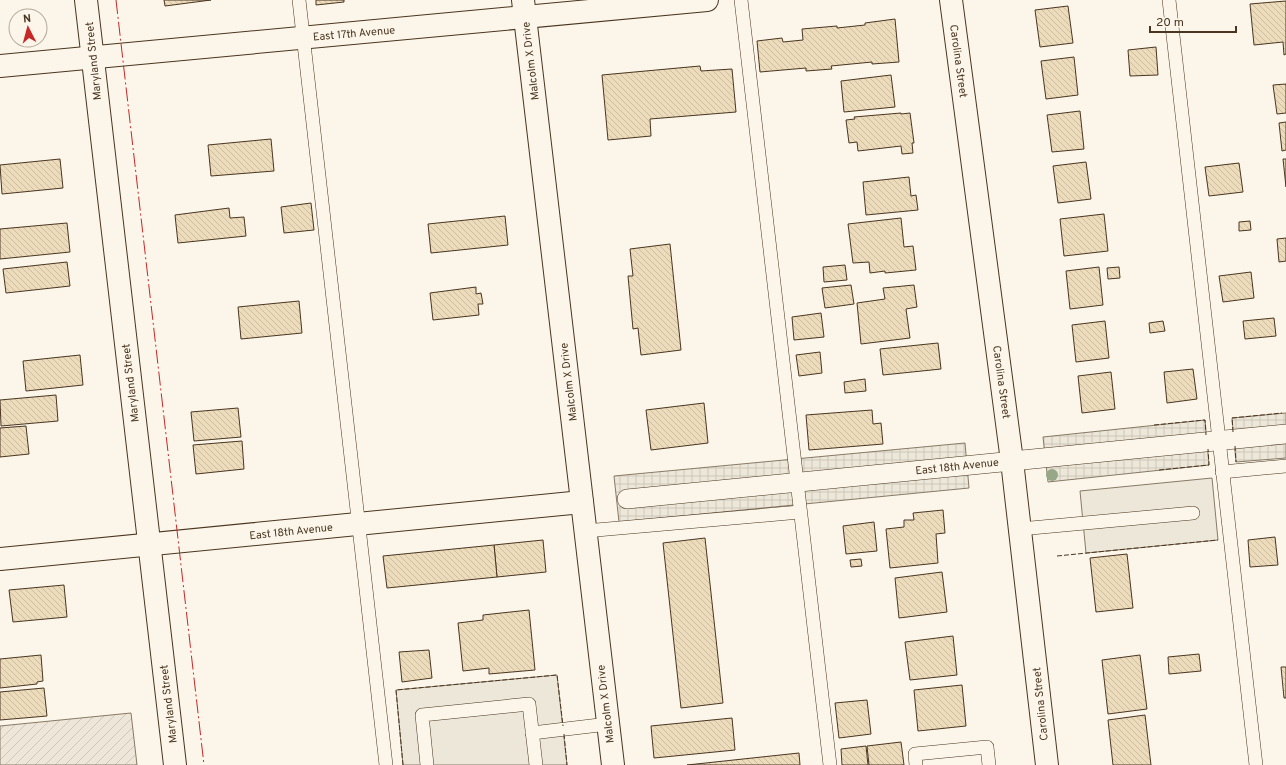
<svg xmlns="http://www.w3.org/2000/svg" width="1286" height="765" viewBox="0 0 1286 765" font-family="Overpass,sans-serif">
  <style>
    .garden { fill: url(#garden-furrows); stroke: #887966 }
    .parking { fill: #ede7d9; stroke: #887966 }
    .plaza { fill: url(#plaza-grid); stroke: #887966 }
    .building { fill: url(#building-back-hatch); stroke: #4a3520 }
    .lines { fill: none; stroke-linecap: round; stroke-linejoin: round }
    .service-casing { stroke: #4a3520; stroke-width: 14 }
    .pedestrian-casing { stroke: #4a3520; stroke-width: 20 }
    .minor-casing { stroke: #4a3520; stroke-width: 24 }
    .tertiary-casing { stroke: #4a3520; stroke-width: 24 }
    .service { stroke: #fbf6e9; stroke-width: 13 }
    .pedestrian { stroke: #fbf6e9; stroke-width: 19 }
    .minor { stroke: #fbf6e9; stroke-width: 22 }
    .tertiary { stroke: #fbf6e9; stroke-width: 22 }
    .fence { stroke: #4a3520; stroke-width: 1; stroke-dasharray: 5 2; stroke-linecap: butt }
    .power { stroke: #c62828; stroke-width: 1; stroke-dasharray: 14 3 2 3; stroke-linecap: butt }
    .tree { fill: #96a887 }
    .labels { text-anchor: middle; stroke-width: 3; stroke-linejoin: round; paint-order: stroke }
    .street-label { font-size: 11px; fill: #4a3520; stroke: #fbf6e9 }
  </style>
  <defs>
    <pattern id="garden-furrows" width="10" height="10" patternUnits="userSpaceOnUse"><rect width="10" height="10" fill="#ede6d9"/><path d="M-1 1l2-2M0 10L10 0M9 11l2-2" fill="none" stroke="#cdc6ba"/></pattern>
    <pattern id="plaza-grid" width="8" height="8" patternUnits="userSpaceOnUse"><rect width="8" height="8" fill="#ede7d9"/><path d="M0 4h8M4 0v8" fill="none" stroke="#cdc7ba"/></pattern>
    <pattern id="building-back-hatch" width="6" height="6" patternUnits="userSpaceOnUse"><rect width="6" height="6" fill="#ecdcbc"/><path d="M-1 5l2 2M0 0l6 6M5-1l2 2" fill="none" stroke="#ccbda1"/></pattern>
  </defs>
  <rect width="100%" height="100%" fill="#fbf6e9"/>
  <path class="garden" d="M131,713L137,765H0V726Z"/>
  <g class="parking">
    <path d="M1212,478L1218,540L1086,553L1080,491Z"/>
    <path d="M557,675L567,765H403L396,690Z"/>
  </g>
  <g class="plaza">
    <path d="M1286,413V458L1236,462L1232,418Z"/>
    <path d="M1205,420L1209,465L1048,482L1043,437Z"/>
    <path d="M965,443L969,488L619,522L614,476Z"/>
  </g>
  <g class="building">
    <path d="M164,0H211L165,6Z"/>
    <path d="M316,0H344V2L316,5Z"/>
    <path d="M1286,1V54L1284,55L1283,42L1254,45L1250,4Z"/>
    <path d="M1068,6L1073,43L1040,47L1035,10Z"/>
    <path d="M895,19L899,62L872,64V62L831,66L832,69L806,71V68L760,72L757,41L782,38L783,42L803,40L802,29L837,26V28L865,25V23Z"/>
    <path d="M1156,47L1158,75L1130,76L1128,50Z"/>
    <path d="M1074,57L1078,95L1046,99L1041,61Z"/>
    <path d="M700,66L701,71L732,69L736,112L650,119L651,136L608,140L602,75Z"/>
    <path d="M891,75L895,107L844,112L841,81Z"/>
    <path d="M1286,84V113L1277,114L1273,85Z"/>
    <path d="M1080,111L1084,149L1052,152L1047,115Z"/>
    <path d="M901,113V114L910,113L914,143H912L913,153L902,154L901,146L858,151L857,142L849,143L846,120L855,119L854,117Z"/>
    <path d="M1286,122V150L1282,151L1279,123Z"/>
    <path d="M271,139L274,171L211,176L208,145Z"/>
    <path d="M60,159L63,188L2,194L0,165Z"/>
    <path d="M1283,159H1286V187Z"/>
    <path d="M1086,162L1091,199L1058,203L1053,166Z"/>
    <path d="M1239,163L1243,192L1209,196L1205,167Z"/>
    <path d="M909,177L911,196L916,195L918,210L866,215L863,182Z"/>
    <path d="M311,203L314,230L284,233L281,207Z"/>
    <path d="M229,208L230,218L244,217L246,236L178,243L175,215Z"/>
    <path d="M1104,214L1108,251L1064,256L1060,219Z"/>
    <path d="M505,216L508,245L431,253L428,224Z"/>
    <path d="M901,218L904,247L913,246L916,270L885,273V271L870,273L869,262L853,263L848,224Z"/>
    <path d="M1250,221L1251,230L1239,231V222Z"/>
    <path d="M67,223L70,252L0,259V229Z"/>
    <path d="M1286,238V261L1279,262L1277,239Z"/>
    <path d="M670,244L681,350L641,355L638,328L633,329L628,276H633L630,249Z"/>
    <path d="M67,262L70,286L6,293L3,269Z"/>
    <path d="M845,265L847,280L824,282L823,267Z"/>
    <path d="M1099,267L1103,305L1070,309L1066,271Z"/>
    <path d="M1119,267L1120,278L1108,279L1107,268Z"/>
    <path d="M1251,272L1254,298L1223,302L1219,276Z"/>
    <path d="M851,285L854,304L825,308L822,288Z"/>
    <path d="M914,285L917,307L906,309L910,338L861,344L857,303L885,299L883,288Z"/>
    <path d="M476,287V294L481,293L483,304H478L479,315L433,320L430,293Z"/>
    <path d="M299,301L302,333L241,339L238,307Z"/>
    <path d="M821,313L824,337L794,340L792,317Z"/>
    <path d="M1274,318L1276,336L1245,339L1243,321Z"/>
    <path d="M1105,321L1109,358L1076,362L1072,325Z"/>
    <path d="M1163,321L1165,331L1150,333L1149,323Z"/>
    <path d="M938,343L941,369L883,375L880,349Z"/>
    <path d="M820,352L822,373L799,376L796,355Z"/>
    <path d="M80,355L83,385L26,391L23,361Z"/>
    <path d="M1193,369L1197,399L1167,403L1164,372Z"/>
    <path d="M1111,372L1115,409L1082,413L1078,376Z"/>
    <path d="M865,379L866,391L845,393L844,382Z"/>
    <path d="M56,395L58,421L1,426L0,400Z"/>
    <path d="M704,403L708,443L651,450L646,410Z"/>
    <path d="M238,408L241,437L194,441L191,412Z"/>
    <path d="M872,410L873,424L881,423L883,444L809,450L806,415Z"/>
    <path d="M26,426L29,454L0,457V428Z"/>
    <path d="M242,441L244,469L196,474L193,445Z"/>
    <path d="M943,510L945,533L936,534L938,563L890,568L886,529L904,527V520H914L913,513Z"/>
    <path d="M874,522L877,551L846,554L843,526Z"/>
    <path d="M1275,537L1278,565L1250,567L1248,540Z"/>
    <path d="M705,538L723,703L681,708L663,543Z"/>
    <path d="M543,540L546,572L497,577L494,545Z"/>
    <path d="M494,545L497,577L387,588L383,556Z"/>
    <path d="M1127,554L1133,608L1096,612L1090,558Z"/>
    <path d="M861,559L862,566L851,567L850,560Z"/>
    <path d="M942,572L947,612L899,618L895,578Z"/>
    <path d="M64,585L67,617L13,622L9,590Z"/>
    <path d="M529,610L535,670L489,674V668L463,671L458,623L483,620V615Z"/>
    <path d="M953,636L957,675L910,680L905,642Z"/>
    <path d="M429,650L432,678L402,682L399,652Z"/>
    <path d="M1199,654L1201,671L1169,674L1168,657Z"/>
    <path d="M41,655L43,681L37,682V684L0,688V659Z"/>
    <path d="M1140,655L1147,709L1108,714L1102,660Z"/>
    <path d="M1281,667H1286V698H1284Z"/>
    <path d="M962,685L966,726L918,731L914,690Z"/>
    <path d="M44,688L47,716L0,720V692Z"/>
    <path d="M867,700L871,734L839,738L835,703Z"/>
    <path d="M1145,715L1151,765H1113L1108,720Z"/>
    <path d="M732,718L735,750L654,758L651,726Z"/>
    <path d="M901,742L904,765H869L867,746Z"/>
    <path d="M866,746L868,765H842L841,749Z"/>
    <path d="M799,753L800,765H687Z"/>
  </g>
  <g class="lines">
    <defs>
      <g id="service">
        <path d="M299,0L386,765"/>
        <path d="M741,0L830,765"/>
        <path d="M1169,0L1256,765"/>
        <path d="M1222,472L1286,466"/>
        <path d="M1020,529L1193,513"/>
        <path d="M585,531L800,512"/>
        <path d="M532,733L608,724"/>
        <path d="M427,765L422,715L529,704L536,765"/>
        <path d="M916,765L915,754L987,747L989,765"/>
      </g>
      <path id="pedestrian" d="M627,499L1286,434"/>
      <g id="minor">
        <path d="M86,0L175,765"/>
        <path d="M951,0L1012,461L1047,765"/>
        <path d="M0,66L707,0"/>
        <path d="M0,559L582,502"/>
      </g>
      <path id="tertiary" d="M523,0L613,765"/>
    </defs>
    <use href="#service" class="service-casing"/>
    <use href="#pedestrian" class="pedestrian-casing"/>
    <use href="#minor" class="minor-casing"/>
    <use href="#tertiary" class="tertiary-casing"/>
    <use href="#service" class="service"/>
    <use href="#pedestrian" class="pedestrian"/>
    <use href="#minor" class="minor"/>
    <use href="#tertiary" class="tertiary"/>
    <g class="fence">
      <path d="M1154,425L1205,420L1206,435"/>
      <path d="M1233,432L1232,418L1282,413"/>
      <path d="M1235,446L1236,462"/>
      <path d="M1159,470L1209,465L1208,449"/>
      <path d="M1057,556L1218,540"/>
      <path d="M564,734L567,765"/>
      <path d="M403,765L396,690L557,675L563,726"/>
    </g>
    <path class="power" d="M116,0L204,765"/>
  </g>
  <circle class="tree" cx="1052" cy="475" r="6"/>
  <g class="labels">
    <g class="street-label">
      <text transform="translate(354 33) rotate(-5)" y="4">East 17th Avenue</text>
      <text transform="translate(93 61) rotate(-96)" y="4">Maryland Street</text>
      <text transform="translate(530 61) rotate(-97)" y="4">Malcolm X Drive</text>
      <text transform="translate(959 61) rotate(82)" y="4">Carolina Street</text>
      <text transform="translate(568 382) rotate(-97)" y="4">Malcolm X Drive</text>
      <text transform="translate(1002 382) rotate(82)" y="4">Carolina Street</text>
      <text transform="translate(130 383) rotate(-97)" y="4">Maryland Street</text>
      <text transform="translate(957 466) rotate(-6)" y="4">East 18th Avenue</text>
      <text transform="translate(291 531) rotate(-6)" y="4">East 18th Avenue</text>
      <text transform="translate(168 704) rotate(-97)" y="4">Maryland Street</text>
      <text transform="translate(605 704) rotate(-97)" y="4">Malcolm X Drive</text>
      <text transform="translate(1040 704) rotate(-96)" y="4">Carolina Street</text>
    </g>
  </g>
  <g transform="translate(28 28) rotate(354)"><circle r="19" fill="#fbf6e9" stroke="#b4a999"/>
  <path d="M0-3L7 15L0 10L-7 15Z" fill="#c62828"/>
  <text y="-6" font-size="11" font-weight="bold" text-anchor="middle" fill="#4a3520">N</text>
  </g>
  <path d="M1150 26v6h86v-6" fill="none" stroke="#4a3520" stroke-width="2"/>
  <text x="1156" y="26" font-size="12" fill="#4a3520" stroke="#fbf6e9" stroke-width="3" paint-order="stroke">20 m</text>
</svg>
